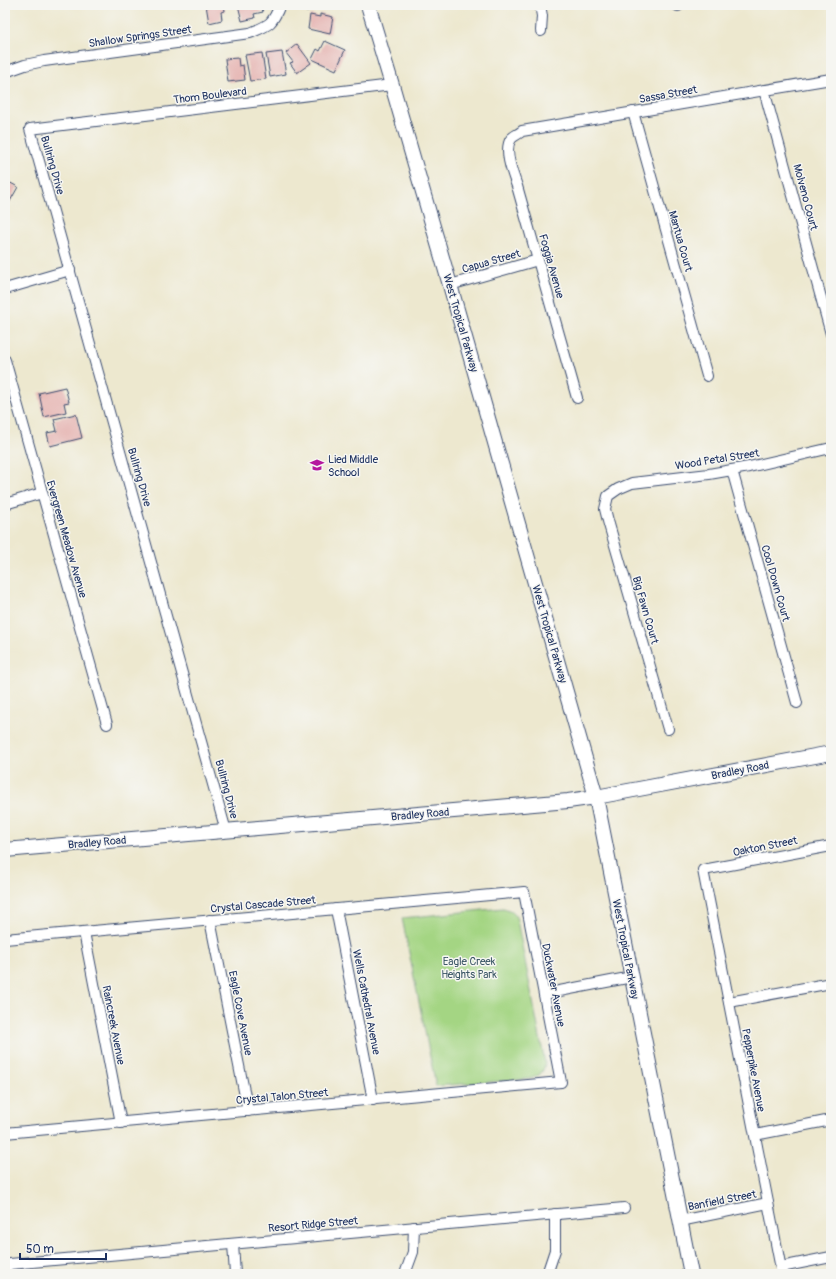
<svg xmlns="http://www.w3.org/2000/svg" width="836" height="1279" viewBox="0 0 836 1279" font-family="Pangolin,sans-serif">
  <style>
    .green { fill: #a4d583; stroke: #608270 }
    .building { fill: #e4aeac }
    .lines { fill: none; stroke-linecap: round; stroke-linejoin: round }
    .street-casing { stroke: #3a4b6f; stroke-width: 12 }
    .secondary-casing { stroke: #3a4b6f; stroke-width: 16 }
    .street { stroke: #fff; stroke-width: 10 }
    .secondary { stroke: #fff; stroke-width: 14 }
    .labels { text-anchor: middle; stroke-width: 3; stroke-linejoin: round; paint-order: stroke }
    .street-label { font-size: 11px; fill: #1b2f5e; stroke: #f6f6f2 }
    .poi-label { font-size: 11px; fill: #1b2f5e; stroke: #f6f6f2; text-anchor: start }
    .park-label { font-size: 11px; fill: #3d5867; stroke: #f6f6f2 }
  </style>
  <rect width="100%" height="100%" fill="#f6f6f2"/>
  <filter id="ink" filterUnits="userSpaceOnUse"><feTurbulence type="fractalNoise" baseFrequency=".025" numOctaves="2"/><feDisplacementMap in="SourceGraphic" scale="8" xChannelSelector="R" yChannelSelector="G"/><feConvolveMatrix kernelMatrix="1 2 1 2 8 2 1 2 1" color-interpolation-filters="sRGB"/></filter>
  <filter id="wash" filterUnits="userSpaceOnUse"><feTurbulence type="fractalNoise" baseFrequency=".012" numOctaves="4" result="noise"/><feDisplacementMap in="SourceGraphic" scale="16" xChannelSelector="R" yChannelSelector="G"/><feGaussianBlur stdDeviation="0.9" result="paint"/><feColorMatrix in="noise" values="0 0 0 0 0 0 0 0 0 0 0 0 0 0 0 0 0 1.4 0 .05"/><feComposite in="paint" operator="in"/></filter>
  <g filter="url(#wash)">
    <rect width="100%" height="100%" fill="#ede8cf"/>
    <path class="green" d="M503,908C511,910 515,913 517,920L545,1063C544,1073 538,1077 529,1079L436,1086L402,918Z"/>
    <g id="blocks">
      <g class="building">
        <path d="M206,5H224L225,11L221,12L222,20L209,23Z"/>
        <path d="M238,5H261L263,12L254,14L255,18L242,21Z"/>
        <path d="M305,5H328L329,7L306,11Z"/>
        <path d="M320,14L333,17L330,34L308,29L310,15L320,17Z"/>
        <path d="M325,41L345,50L336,70L312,59L317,49L320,51Z"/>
        <path d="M297,44L311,63L297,73L290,63L293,62L286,53Z"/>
        <path d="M282,52L286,74L270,77L266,54Z"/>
        <path d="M262,53L266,79L250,81L245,55Z"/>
        <path d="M238,58L239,66L243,65L245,80L228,82L225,59Z"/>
        <path d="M5,180L18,187L9,203L5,201Z"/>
        <path d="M65,387L69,402L64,403L66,412L44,417L39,393Z"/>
        <path d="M76,414L82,438L50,446L47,433L57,431L54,419Z"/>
      </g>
    </g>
  </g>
  <g filter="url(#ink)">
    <use href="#blocks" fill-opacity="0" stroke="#3a4b6f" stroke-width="1"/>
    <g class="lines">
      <defs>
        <g id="street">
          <path d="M540,5L542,16L541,31"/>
          <path d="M678,5V6"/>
          <path d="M5,72L25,65L44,61L250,33C269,25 272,25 280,5"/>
          <path d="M764,90L831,334"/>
          <path d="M633,112L707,376"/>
          <path d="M450,285L538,260"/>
          <path d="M5,289L70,270"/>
          <path d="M5,360L107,724"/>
          <path d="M577,398L517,186C513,175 503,150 511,139C513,136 519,134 522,131L831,79"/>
          <path d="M732,470L797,703"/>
          <path d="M5,504L42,493"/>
          <path d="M668,729L608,521L605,509L608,496L618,489L632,483L709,474L749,467L831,448"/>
          <path d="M226,831L30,129L392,85"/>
          <path d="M336,909L373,1100"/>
          <path d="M210,920L248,1111"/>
          <path d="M84,932L121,1123"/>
          <path d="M5,939L524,892L561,1082L5,1133"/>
          <path d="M544,994L632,977"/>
          <path d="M729,1002L831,983"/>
          <path d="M755,1135L831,1120"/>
          <path d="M680,1221L768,1203"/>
          <path d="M233,1244L235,1274"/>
          <path d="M781,1267L831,1257"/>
          <path d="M5,1269L10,1264L624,1208"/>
          <path d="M405,1274L413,1252L414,1227"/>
          <path d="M547,1274L555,1250V1214"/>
          <path d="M782,1274L703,870L831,846"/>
        </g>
        <g id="secondary">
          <path d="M368,5L392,85L450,285L596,797L691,1274"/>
          <path d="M5,850L568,801L596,797L831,753"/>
        </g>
      </defs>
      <use href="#street" class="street-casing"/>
      <use href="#secondary" class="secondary-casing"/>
      <use href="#street" class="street"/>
      <use href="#secondary" class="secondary"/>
    </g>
  </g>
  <defs>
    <symbol id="school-bare" viewBox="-9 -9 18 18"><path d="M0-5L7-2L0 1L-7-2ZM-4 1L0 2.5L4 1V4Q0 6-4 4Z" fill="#b5179e" stroke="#f6f6f2" stroke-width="2.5" paint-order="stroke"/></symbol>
  </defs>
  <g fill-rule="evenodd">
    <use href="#school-bare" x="307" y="455" width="20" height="20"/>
  </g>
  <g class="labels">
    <g class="street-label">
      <text transform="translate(140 36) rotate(-8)" y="4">Shallow Springs Street</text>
      <text transform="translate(668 94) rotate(-10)" y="4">Sassa Street</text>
      <text transform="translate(210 95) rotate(-7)" y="4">Thom Boulevard</text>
      <text transform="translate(53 165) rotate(74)" y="4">Bullring Drive</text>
      <text transform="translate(806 197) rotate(75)" y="4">Molveno Court</text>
      <text transform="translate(681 241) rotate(74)" y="4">Mantua Court</text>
      <text transform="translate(491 261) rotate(-16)" y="4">Capua Street</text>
      <text transform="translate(552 266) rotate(74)" y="4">Foggia Avenue</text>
      <text transform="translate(461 323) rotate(74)" y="4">West Tropical Parkway</text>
      <text transform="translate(717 459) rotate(-9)" y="4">Wood Petal Street</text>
      <text transform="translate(140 477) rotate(74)" y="4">Bullring Drive</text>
      <text transform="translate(67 539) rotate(74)" y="4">Evergreen Meadow Avenue</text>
      <text transform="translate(776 583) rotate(74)" y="4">Cool Down Court</text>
      <text transform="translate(646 610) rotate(74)" y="4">Big Fawn Court</text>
      <text transform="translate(550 634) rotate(74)" y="4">West Tropical Parkway</text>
      <text transform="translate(740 770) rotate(-11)" y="4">Bradley Road</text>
      <text transform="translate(227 789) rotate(75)" y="4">Bullring Drive</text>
      <text transform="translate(420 814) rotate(-5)" y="4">Bradley Road</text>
      <text transform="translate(97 842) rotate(-5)" y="4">Bradley Road</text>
      <text transform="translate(765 846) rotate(-11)" y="4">Oakton Street</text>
      <text transform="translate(263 904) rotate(-5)" y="4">Crystal Cascade Street</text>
      <text transform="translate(626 949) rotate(79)" y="4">West Tropical Parkway</text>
      <text transform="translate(554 985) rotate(79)" y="4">Duckwater Avenue</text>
      <text transform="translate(367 1002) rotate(79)" y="4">Wells Cathedral Avenue</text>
      <text transform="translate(241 1013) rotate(79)" y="4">Eagle Cove Avenue</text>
      <text transform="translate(114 1025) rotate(79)" y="4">Raincreek Avenue</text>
      <text transform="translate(754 1070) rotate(79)" y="4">Pepperpike Avenue</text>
      <text transform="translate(282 1096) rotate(-5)" y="4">Crystal Talon Street</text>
      <text transform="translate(722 1200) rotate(-11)" y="4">Banfield Street</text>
      <text transform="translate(313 1224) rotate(-5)" y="4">Resort Ridge Street</text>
    </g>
    <g class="poi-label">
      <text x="328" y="463">Lied Middle<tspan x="328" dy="13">School</tspan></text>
    </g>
    <g class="park-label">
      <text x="469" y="965">Eagle Creek<tspan x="469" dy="13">Heights Park</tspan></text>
    </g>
  </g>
  <rect width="836" height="1279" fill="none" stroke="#f6f6f2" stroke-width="20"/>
  <path d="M20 1253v6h86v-6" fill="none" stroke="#1b2f5e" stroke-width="2"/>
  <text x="26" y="1253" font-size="12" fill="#1b2f5e" stroke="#f6f6f2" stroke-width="3" paint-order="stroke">50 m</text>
</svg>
